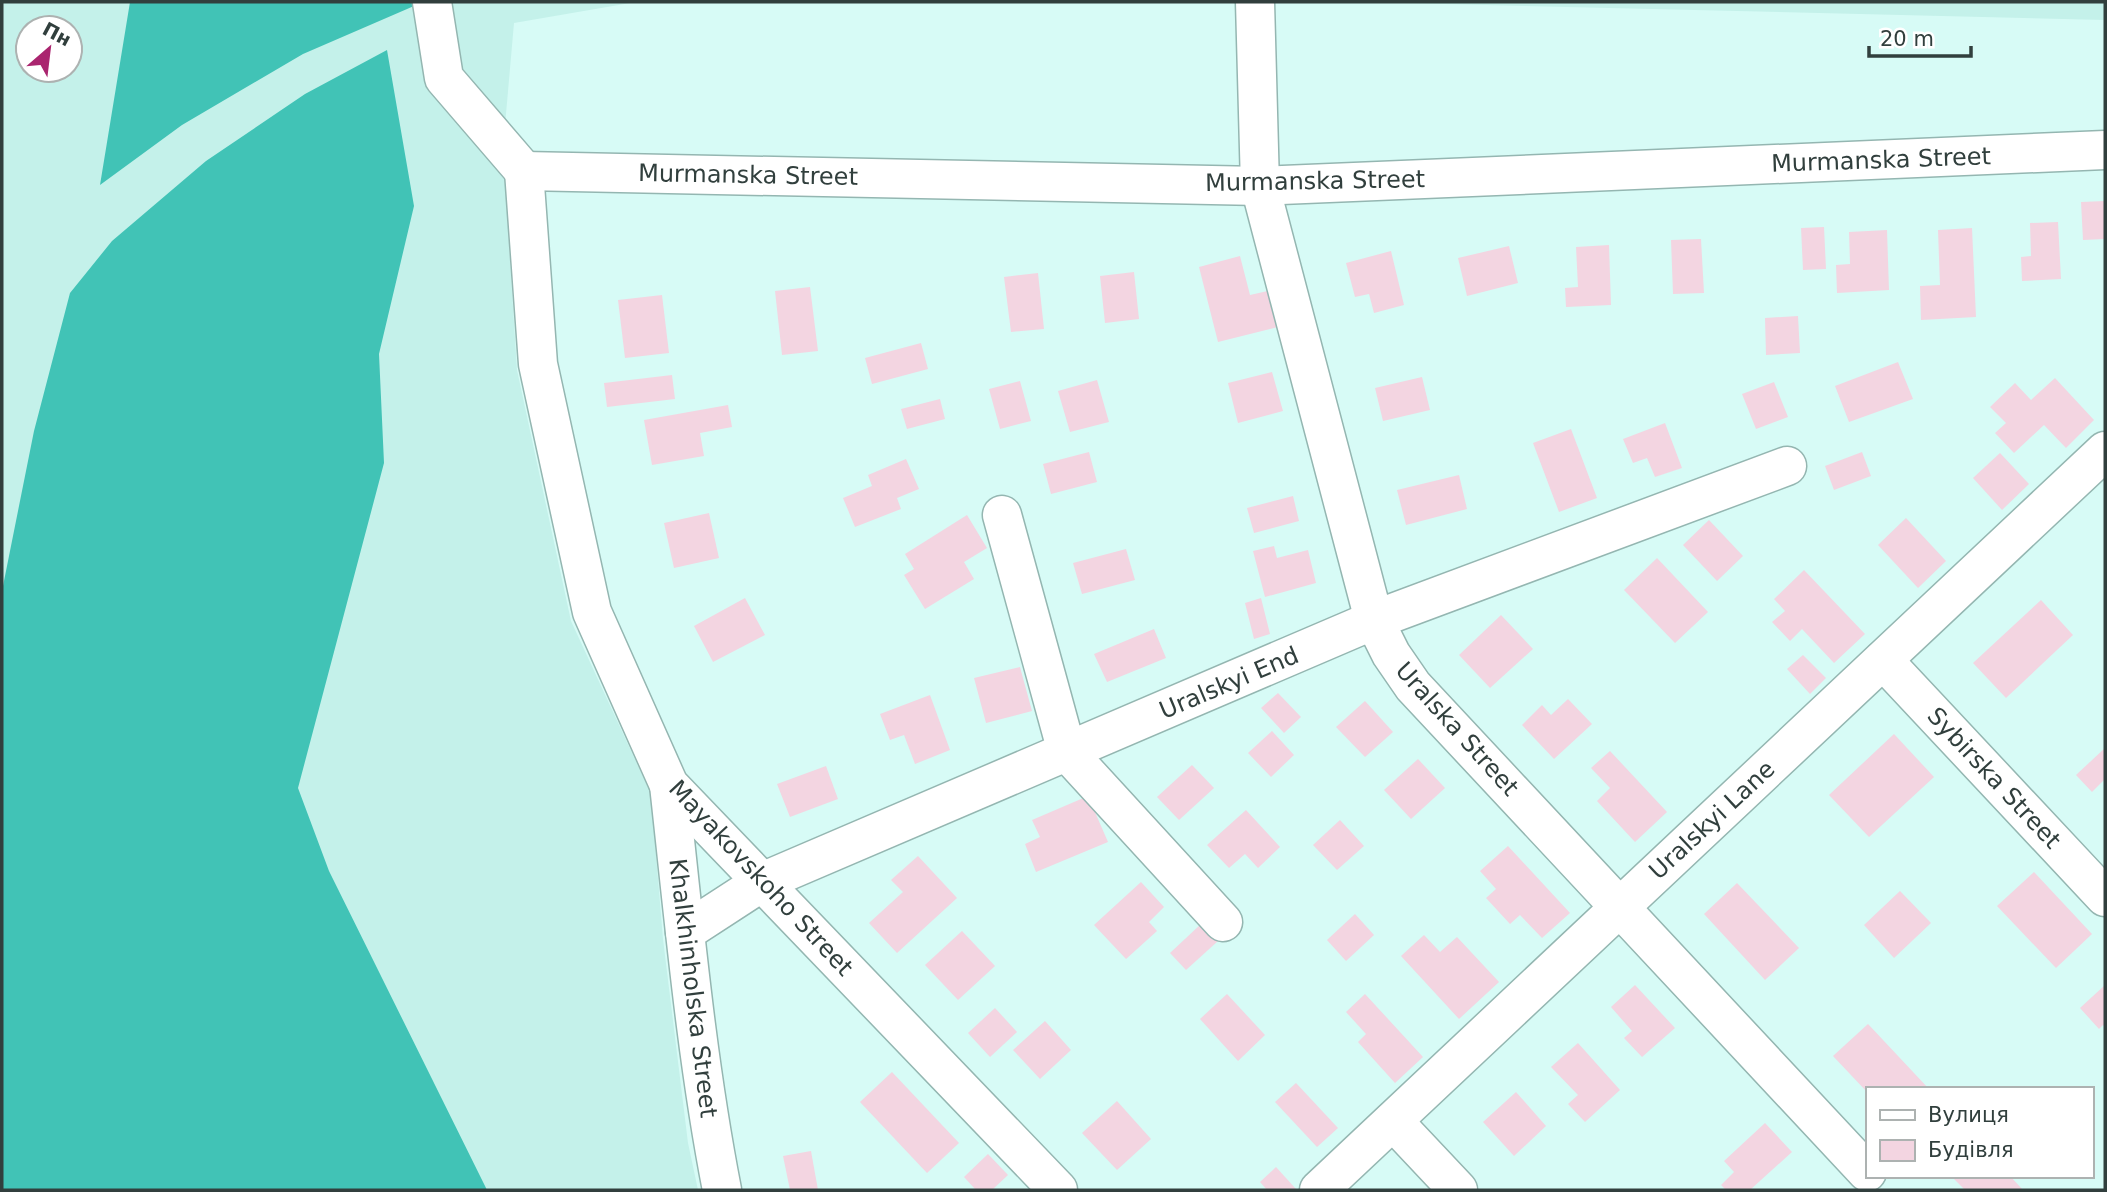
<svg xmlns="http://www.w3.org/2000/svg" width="2107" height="1192" viewBox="0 0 2107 1192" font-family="'DejaVu Sans',sans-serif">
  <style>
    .built { fill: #c4f1ea; fill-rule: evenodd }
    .forest { fill: #41c3b6 }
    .building { fill: #f3d5e1 }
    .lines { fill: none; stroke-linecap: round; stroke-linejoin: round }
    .minor-casing { stroke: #94b6b1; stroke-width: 41 }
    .minor { stroke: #fff; stroke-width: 38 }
    .labels { text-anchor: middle; stroke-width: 6; stroke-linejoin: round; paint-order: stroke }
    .street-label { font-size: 24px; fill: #313f3d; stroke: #fff }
  </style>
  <rect width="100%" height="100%" fill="#d7fbf6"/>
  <g class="built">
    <path d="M2,2H636L514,23L503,148L517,370L571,621L651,794L663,939L688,1143L698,1190H2ZM28,28H70V70H28Z"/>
    <path d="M1363,2H2105V20Z"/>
  </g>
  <g class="forest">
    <path d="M130,2H412L414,6L303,54L182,125L100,185Z"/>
    <path d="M387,50L414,206L379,354L384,463L298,788L329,871L487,1190H2V591L34,431L70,293L112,241L206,161L305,94Z"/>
  </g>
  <g class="building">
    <path d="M2105,201V239L2083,240L2081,202Z"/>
    <path d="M2058,222L2061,279L2022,281L2021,257L2031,256L2030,223Z"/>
    <path d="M1824,227L1826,269L1803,270L1801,228Z"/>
    <path d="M1972,228L1976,317L1921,320L1920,286L1940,285L1938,230Z"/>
    <path d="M1887,230L1889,290L1837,293L1836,265L1850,264L1849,232Z"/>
    <path d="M1701,239L1704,293L1673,294L1671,240Z"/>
    <path d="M1609,245L1611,305L1566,307L1565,288L1578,287L1576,247Z"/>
    <path d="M1509,246L1518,283L1467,296L1458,258Z"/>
    <path d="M1391,251L1404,305L1374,313L1369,294L1355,297L1346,263Z"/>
    <path d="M1240,256L1250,295L1272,290L1282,326L1218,342L1199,267Z"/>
    <path d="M1134,272L1139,319L1105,323L1100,276Z"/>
    <path d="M1038,273L1044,329L1011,332L1004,277Z"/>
    <path d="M810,287L818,351L782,355L775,291Z"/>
    <path d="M662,295L669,353L625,358L618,300Z"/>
    <path d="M1798,316L1800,353L1766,355L1765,318Z"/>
    <path d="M921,343L928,369L872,384L865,358Z"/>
    <path d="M1898,362L1913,399L1849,422L1835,386Z"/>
    <path d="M1272,372L1283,411L1238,423L1228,383Z"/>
    <path d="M672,375L675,399L607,407L604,383Z"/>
    <path d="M1422,377L1430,410L1383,421L1375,388Z"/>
    <path d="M2055,378L2094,420L2066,448L2044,425L2014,453L1995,433L2006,423L1990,407L2015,383L2031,400Z"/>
    <path d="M1097,380L1109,422L1070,432L1058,391Z"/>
    <path d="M1020,381L1031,421L1000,429L989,389Z"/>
    <path d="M1774,382L1788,417L1756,429L1742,394Z"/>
    <path d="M940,399L945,419L907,429L901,409Z"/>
    <path d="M728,405L732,427L700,433L704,456L652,465L644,420Z"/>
    <path d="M1665,423L1682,468L1655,477L1647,458L1633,463L1623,439Z"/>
    <path d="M1571,429L1597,498L1559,512L1533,443Z"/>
    <path d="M1089,452L1097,482L1051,494L1043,464Z"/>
    <path d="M1862,452L1871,476L1834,490L1825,466Z"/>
    <path d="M2000,453L2029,484L2002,510L1973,478Z"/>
    <path d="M906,459L919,489L897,498L901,509L855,527L843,498L872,486L868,475Z"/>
    <path d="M1459,475L1467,509L1406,525L1397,490Z"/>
    <path d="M1293,496L1299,521L1254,533L1247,508Z"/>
    <path d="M709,513L719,558L674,568L664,523Z"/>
    <path d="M967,515L987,548L964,562L974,579L925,609L904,575L914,569L905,554Z"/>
    <path d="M1906,518L1946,561L1918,588L1878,545Z"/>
    <path d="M1709,520L1743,556L1717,581L1683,545Z"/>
    <path d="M1274,546L1277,558L1308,550L1316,583L1265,597L1253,551Z"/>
    <path d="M1126,549L1135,580L1082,594L1073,563Z"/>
    <path d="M1657,558L1708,612L1675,643L1624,590Z"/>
    <path d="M1804,570L1865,634L1834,663L1802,629L1790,641L1772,622L1785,611L1774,599Z"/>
    <path d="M745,598L765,635L713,662L694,626Z"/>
    <path d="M1261,598L1270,634L1254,639L1245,603Z"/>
    <path d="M2041,600L2073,635L2006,698L1973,663Z"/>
    <path d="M1501,615L1533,649L1490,688L1459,655Z"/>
    <path d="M1154,629L1166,658L1107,682L1094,654Z"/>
    <path d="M1803,655L1826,678L1810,694L1787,669Z"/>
    <path d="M1020,667L1032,711L986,723L974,678Z"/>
    <path d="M1278,693L1301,717L1284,733L1261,708Z"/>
    <path d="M930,695L950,750L915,764L904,735L890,740L880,714Z"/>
    <path d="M1568,699L1592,724L1554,759L1522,725L1542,705L1551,715Z"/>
    <path d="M1365,701L1393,732L1365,757L1336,727Z"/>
    <path d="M1272,731L1294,755L1271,777L1248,753Z"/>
    <path d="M1894,734L1934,777L1869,837L1829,795Z"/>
    <path d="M2105,748V779L2092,792L2076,775Z"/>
    <path d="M1610,751L1667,812L1635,842L1597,801L1610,788L1591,768Z"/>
    <path d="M1418,759L1445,788L1411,819L1384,790Z"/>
    <path d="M1192,765L1214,788L1179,820L1157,797Z"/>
    <path d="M826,766L838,799L790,817L777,784Z"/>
    <path d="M1088,796L1108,842L1036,872L1025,844L1040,837L1032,820Z"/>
    <path d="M1246,810L1280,847L1258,868L1245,854L1229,868L1207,845Z"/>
    <path d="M1340,820L1364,846L1337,870L1313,845Z"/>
    <path d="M1508,846L1570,913L1542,938L1520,915L1510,924L1486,898L1496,889L1480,871Z"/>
    <path d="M918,856L957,898L897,953L869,923L903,892L891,880Z"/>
    <path d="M2034,872L2092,934L2056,968L1997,906Z"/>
    <path d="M1141,882L1164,907L1149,922L1157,931L1126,959L1094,925Z"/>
    <path d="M1737,883L1799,948L1765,980L1704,914Z"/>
    <path d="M1900,891L1931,923L1894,958L1864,925Z"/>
    <path d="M1355,914L1374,935L1346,961L1327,940Z"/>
    <path d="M1201,924L1218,941L1186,970L1170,953Z"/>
    <path d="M962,931L995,966L958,1000L925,965Z"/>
    <path d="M1424,935L1440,952L1457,937L1499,982L1459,1019L1401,956Z"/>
    <path d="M1635,985L1675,1028L1642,1057L1624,1038L1632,1031L1611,1007Z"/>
    <path d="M2105,985V1027L2103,1025L2099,1029L2080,1008Z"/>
    <path d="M1227,994L1265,1035L1238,1061L1200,1019Z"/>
    <path d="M1365,994L1423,1057L1395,1083L1358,1042L1366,1034L1346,1012Z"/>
    <path d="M995,1008L1017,1032L990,1057L968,1033Z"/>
    <path d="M1045,1021L1071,1050L1040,1079L1013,1050Z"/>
    <path d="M1868,1024L1929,1089H1867V1092L1833,1056Z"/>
    <path d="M1578,1043L1620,1090L1585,1122L1568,1104L1578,1095L1551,1067Z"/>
    <path d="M892,1072L959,1143L927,1173L860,1102Z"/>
    <path d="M1296,1083L1338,1128L1317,1147L1275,1102Z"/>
    <path d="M1516,1092L1546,1126L1514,1156L1483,1122Z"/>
    <path d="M1117,1101L1151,1139L1117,1170L1082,1133Z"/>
    <path d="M1765,1123L1792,1152L1750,1190H1726L1721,1185L1734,1172L1724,1161Z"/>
    <path d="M811,1151L818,1190H790L783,1156Z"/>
    <path d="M988,1154L1008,1175L992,1190H976L964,1177Z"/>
    <path d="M1276,1167L1296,1189L1294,1190H1267L1260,1182Z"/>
    <path d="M1951,1176H2010L2023,1190H1965Z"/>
  </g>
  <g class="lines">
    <defs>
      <g id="minor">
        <path d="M432,2L444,78L524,171"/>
        <path d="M1255,2L1260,186L1374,620L1391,654L1413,686L1867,1172"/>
        <path d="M524,171L1260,186L2105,150"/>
        <path d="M524,171L538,364L592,612L669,785L1058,1190"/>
        <path d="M1002,515L1067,752L1223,922"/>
        <path d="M1883,660L2105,897"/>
        <path d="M669,785C684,920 696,1057 722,1190"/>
        <path d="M685,932L762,882L1374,620L1787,466"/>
        <path d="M1393,1121L1458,1190"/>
        <path d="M1319,1190L2105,451"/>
      </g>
    </defs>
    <use href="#minor" class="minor-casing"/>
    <use href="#minor" class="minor"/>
  </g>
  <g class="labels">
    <g class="street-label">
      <text transform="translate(1881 160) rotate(-2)" y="8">Murmanska Street</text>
      <text transform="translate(748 175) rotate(1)" y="8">Murmanska Street</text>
      <text transform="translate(1315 181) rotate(-1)" y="8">Murmanska Street</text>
      <text transform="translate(1229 683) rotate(-23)" y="8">Uralskyi End</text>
      <text transform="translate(1457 729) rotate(48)" y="8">Uralska Street</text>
      <text transform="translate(1994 778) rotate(47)" y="8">Sybirska Street</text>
      <text transform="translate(1712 820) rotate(-43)" y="8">Uralskyi Lane</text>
      <text transform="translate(761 878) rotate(47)" y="8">Mayakovskoho Street</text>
      <text transform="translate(693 988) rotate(83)" y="8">Khalkhinholska Street</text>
    </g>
  </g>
  <rect width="2107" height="1192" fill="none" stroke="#313f3d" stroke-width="7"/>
  <rect x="1866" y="1087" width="228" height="91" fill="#ffffff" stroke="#adb2b1" stroke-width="2"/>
  <rect x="1880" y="1110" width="35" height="10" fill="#ffffff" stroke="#adb2b1" stroke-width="2"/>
  <text x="1928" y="1122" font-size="21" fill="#313f3d">Вулиця</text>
  <rect x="1880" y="1140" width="35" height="21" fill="#f3d5e1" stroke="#adb2b1" stroke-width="2"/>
  <text x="1928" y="1157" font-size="21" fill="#313f3d">Будівля</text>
  <g transform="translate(49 49) rotate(28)"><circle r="33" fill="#ffffff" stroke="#adb2b1" stroke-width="2"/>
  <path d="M0-5L12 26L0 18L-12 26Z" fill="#aa256f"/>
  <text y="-10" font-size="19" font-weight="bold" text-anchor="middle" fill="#313f3d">Пн</text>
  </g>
  <path d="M1869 46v10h102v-10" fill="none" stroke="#313f3d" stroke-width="3.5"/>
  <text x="1880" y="46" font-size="21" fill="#313f3d" stroke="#ffffff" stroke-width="5" paint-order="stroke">20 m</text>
</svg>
